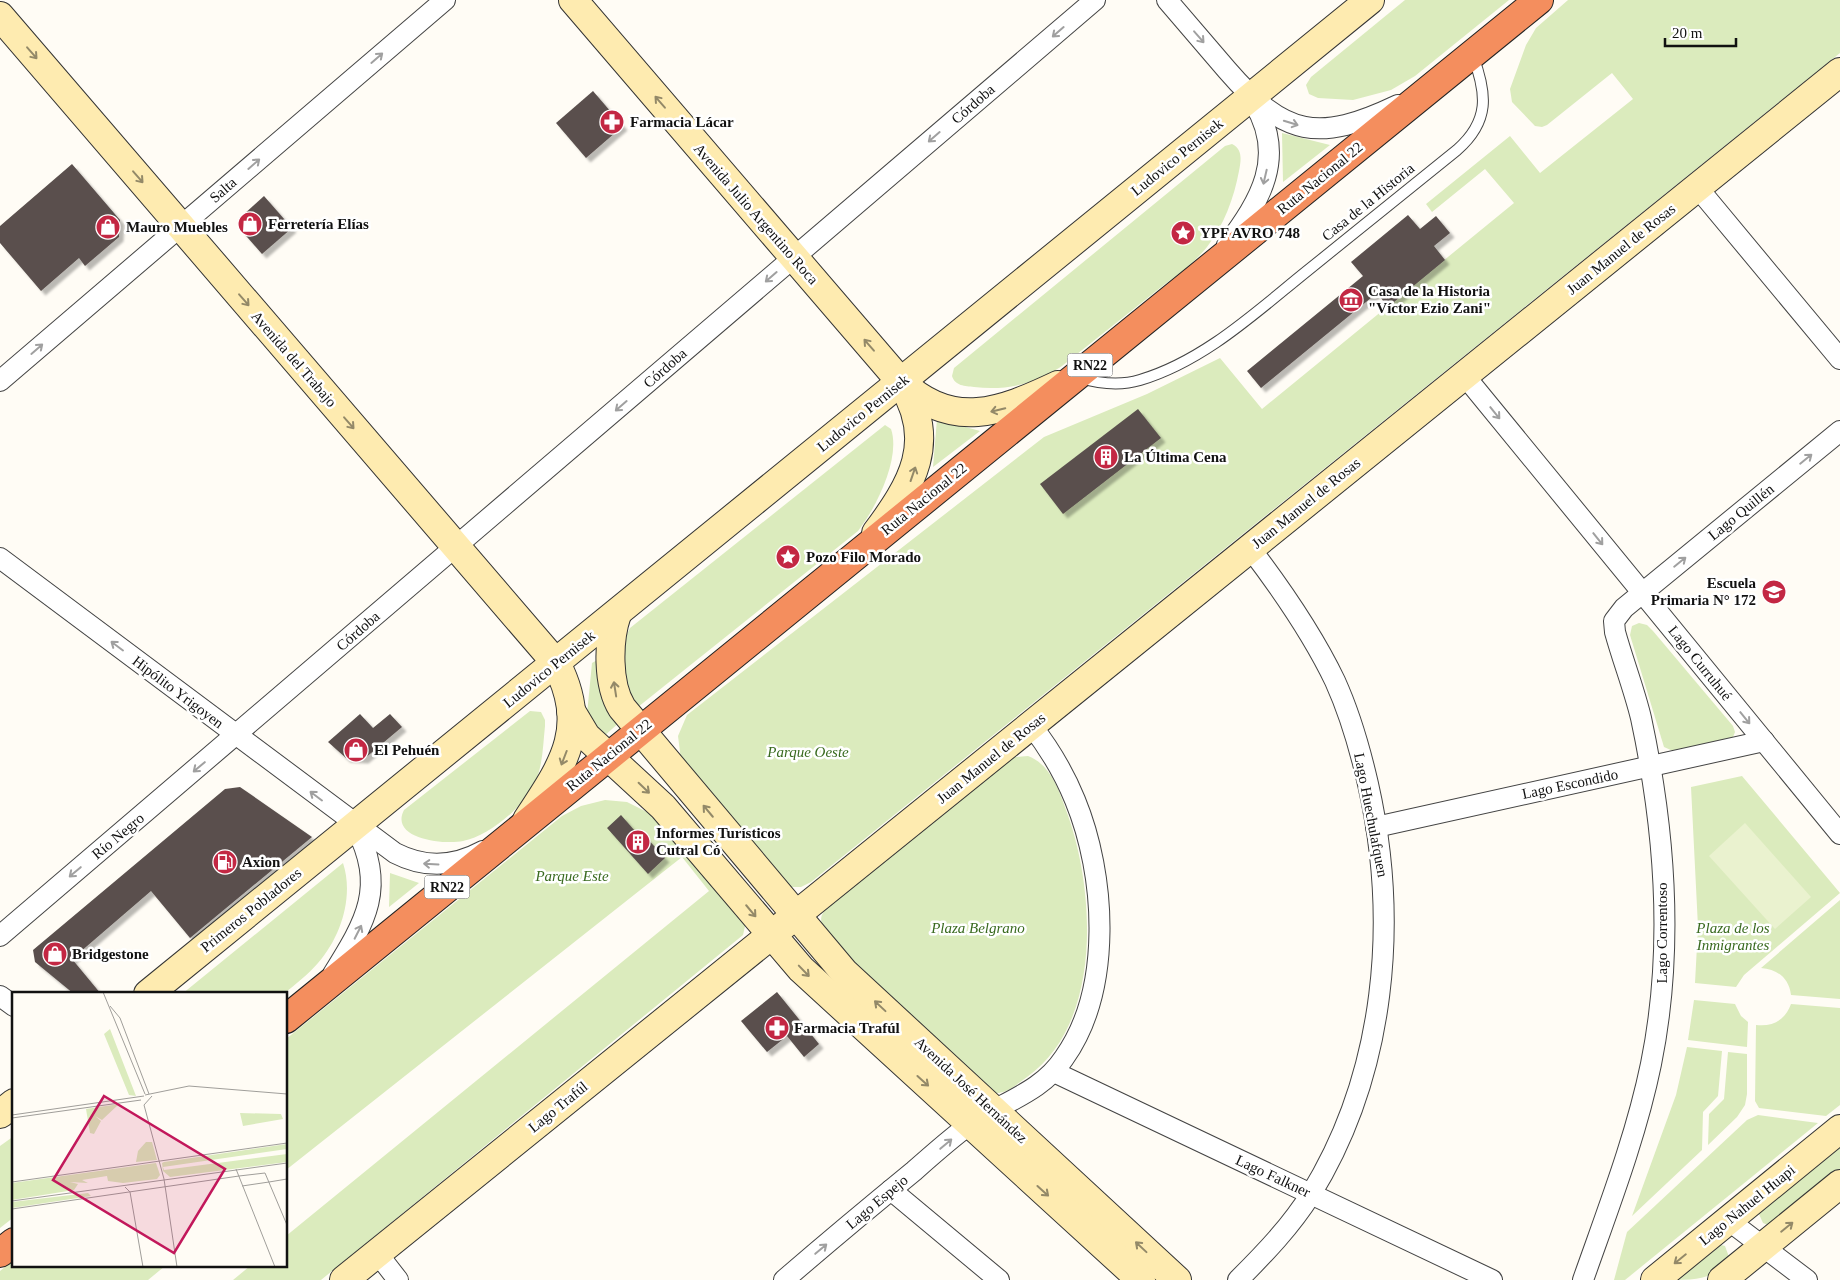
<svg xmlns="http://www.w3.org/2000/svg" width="1840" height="1280" viewBox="0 0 1840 1280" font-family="Georgia,serif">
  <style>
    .green { fill: #dbebbd }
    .pitch { fill: #eaf2cf }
    .building { fill: #5a504d; filter: url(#shadow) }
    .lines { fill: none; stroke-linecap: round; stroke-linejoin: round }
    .lane-casing { stroke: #444; stroke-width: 12 }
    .street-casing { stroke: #444; stroke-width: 22 }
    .secondary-casing { stroke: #333; stroke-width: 30 }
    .highway-casing { stroke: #222; stroke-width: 30 }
    .lane { stroke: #fff; stroke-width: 10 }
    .street { stroke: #fff; stroke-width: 20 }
    .secondary { stroke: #feebb0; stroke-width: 28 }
    .highway { stroke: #f48e5e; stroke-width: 28 }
    .oneway { stroke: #a0a0a0 }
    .oneway2 { stroke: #938968 }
    .labels { text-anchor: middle; stroke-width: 5; stroke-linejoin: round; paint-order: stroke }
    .shield { fill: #fff; stroke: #585858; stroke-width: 1 }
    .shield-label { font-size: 14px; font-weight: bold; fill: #111 }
    .street-label { font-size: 15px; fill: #111; stroke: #fff }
    .poi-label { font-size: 15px; font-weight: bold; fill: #111; stroke: #fff; text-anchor: start }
    .park-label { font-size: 15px; font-style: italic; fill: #396a1f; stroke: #fff }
    .inset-road { fill: none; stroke: #a09e9a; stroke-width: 1 }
    .view { fill: #c2185b; fill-opacity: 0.15; stroke: #c2185b; stroke-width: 2.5 }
    .inset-edge { fill: none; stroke: #111; stroke-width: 2.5 }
  </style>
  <defs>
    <filter id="shadow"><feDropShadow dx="4.5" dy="4.5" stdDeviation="1" flood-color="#0004"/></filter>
  </defs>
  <rect width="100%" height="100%" fill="#fffcf5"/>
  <g class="green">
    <path d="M1405,0H1509L1415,76L1391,90L1353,100L1318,98L1309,94L1306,85L1311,77Z"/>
    <path d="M1568,0H1840V53L811,882L801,887H790L681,760L678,736L687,715L1044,437L1147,394L1220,358L1262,409L1514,203L1485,169L1432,212L1426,204L1510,136L1540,173L1633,99L1612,73L1547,125L1542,127L1535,126L1512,102L1510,89L1526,45L1536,28Z"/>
    <path d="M1282,133L1330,145L1283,182Z"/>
    <path d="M1232,144C1243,149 1241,161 1239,171C1234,198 1224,225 1207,247C1193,265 1172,278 1155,292C1124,317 1093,341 1062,366C1035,384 1006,391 974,387C965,386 955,386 952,376L954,368L1225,146Z"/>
    <path d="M937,419L980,431L933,467Z"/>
    <path d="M885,425L891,429C901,458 876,508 858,531L638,707L623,686L624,640L630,628Z"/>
    <path d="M1639,623L1647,625L1653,631L1733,726L1735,732L1733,737L1673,751L1664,747L1630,635L1632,626Z"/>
    <path d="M599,659L621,721L603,737L587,714L592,663Z"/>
    <path d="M530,711L541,712L545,720V726C543,744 543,766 535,782C524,807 489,836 463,841C445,845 389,839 404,810Z"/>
    <path d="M1028,756C1050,764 1059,790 1066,810C1095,887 1104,1023 1027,1077C1017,1084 1007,1094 994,1093L982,1087L827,935C820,924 818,916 828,907L1009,760L1015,757Z"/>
    <path d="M1742,776L1840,893L1744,975L1736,987L1695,983L1698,927L1691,787Z"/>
    <path d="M605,800L627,802L655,816L746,922L743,935L321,1280H233L250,1266H286V1236L709,891L682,857L286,1170V1039L562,816L581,806Z"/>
    <path d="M343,863C354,896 341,937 318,963C308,975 295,984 284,994H182Z"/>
    <path d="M390,873L419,883L389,907Z"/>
    <path d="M1840,900V999L1791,995C1789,978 1777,969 1761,968Z"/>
    <path d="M1694,1000L1735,1004L1741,1016L1748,1022L1747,1047L1688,1040Z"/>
    <path d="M1791,1004L1840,1008V1105L1826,1116L1759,1108L1755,1101L1756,1025C1773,1027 1785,1020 1791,1004Z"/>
    <path d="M1687,1047L1722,1051L1718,1096L1703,1112L1702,1150L1632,1216L1676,1095Z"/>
    <path d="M1728,1052L1747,1054V1094L1745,1105L1737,1117L1708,1145L1709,1114L1724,1099Z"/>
    <path d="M1758,1115L1818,1123L1625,1280H1614L1627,1232L1747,1120Z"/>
    <path d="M14,1136V1217L0,1228V1146Z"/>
    <path d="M1840,1141V1173L1770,1226L1763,1223L1758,1212Z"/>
    <path d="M1718,1244L1725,1246L1729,1257C1718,1280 1694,1280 1669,1280Z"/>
    <path d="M14,1260V1266H165L148,1280H0V1271Z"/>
  </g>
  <path class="pitch" d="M1745,823L1811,897L1775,929L1709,856Z"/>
  <g class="building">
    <path d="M593,91L623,126L586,158L556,123Z"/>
    <path d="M72,164L120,220L119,237L85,266L79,258L41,291L0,243V226Z"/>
    <path d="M264,196L292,228L262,254L241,230L243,215Z"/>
    <path d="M1408,215L1420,229L1436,216L1450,233L1434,246L1445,260L1388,307L1377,293L1261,388L1247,371L1363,276L1351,262Z"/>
    <path d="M1138,409L1161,438L1063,514L1040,484Z"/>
    <path d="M360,714L373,728L390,714L402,727L364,759L346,758L328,742Z"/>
    <path d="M240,787L312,837L190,938L151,891L72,959L101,994H74L35,962L33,950L225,789Z"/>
    <path d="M621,815L642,839L645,836L665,858L648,874L607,828Z"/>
    <path d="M777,992L819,1044L804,1057L787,1036L767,1052L741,1021Z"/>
  </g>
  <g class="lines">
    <defs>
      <path id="lane" d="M1080,378C1101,384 1120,386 1140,380C1204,361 1256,312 1307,271C1357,231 1407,190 1457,150C1490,121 1487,94 1473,56"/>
      <g id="street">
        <path d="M1167,0C1187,23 1207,47 1227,70C1285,137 1318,143 1398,105"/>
        <path d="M1697,187L1840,359"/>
        <path d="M1227,245C1260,201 1287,157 1254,103"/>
        <path d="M1464,375L1840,834"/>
        <path d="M0,381L445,0"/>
        <path d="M0,558L395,853C424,868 454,867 483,851"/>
        <path d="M1376,827L1764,741"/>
        <path d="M0,936L1095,0"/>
        <path d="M333,974C366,921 387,887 355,826"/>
        <path d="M0,996L14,1006"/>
        <path d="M1054,1072L1492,1280"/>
        <path d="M891,1190L999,1280"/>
        <path d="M1728,1220L1807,1280"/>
        <path d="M377,1253L398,1280"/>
        <path d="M784,1280C827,1243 870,1207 914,1171C932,1155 950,1139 969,1125C1002,1102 1041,1093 1064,1058C1113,989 1106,875 1075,800C1064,773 1049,748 1031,725"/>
        <path d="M1238,1280C1265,1253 1291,1226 1311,1194C1386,1072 1399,921 1368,784C1360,749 1350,714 1335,681C1312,633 1282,590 1250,548"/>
        <path d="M1583,1280C1608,1209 1636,1137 1651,1064C1674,951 1665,830 1641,718C1634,689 1623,661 1615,632L1614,621L1624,608L1840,431"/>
      </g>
      <g id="secondary">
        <path d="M573,0L901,382C952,431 1001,412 1058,385"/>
        <path d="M0,16L556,663C590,729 563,765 527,820"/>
        <path d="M876,533C912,485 938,441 902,384"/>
        <path d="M617,614C608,640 607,684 622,708L844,972L1177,1280"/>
        <path d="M571,711L586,736L663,807L801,969L1141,1280"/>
        <path d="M148,994L1370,0"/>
        <path d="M0,1114L14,1103"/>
        <path d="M344,1280L1840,72"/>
        <path d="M1655,1280L1840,1129"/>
        <path d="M1722,1280L1840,1184"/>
      </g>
      <g id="highway">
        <path d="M286,1019L1539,0"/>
        <path d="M0,1253L14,1242"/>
      </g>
    </defs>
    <use href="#lane" class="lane-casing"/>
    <use href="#street" class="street-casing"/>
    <use href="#secondary" class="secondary-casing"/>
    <use href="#highway" class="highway-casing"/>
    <use href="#lane" class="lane"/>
    <use href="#street" class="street"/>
    <use href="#secondary" class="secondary"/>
    <use href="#highway" class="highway"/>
  </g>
  <defs><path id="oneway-shaft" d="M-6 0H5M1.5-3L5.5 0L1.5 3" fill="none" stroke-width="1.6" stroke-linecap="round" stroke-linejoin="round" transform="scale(1.25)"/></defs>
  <g class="oneway">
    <use href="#oneway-shaft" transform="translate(1058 32) rotate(139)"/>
    <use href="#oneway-shaft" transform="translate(1199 37) rotate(49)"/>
    <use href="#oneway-shaft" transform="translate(377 58) rotate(-41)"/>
    <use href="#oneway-shaft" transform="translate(1291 123) rotate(17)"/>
    <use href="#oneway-shaft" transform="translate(934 137) rotate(139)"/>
    <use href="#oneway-shaft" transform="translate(254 164) rotate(-41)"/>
    <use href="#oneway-shaft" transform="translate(1265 177) rotate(103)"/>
    <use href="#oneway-shaft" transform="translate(771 277) rotate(139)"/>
    <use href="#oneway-shaft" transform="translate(37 349) rotate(-41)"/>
    <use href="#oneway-shaft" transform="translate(621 406) rotate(139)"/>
    <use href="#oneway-shaft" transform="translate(1495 413) rotate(51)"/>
    <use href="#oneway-shaft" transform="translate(1806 459) rotate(-39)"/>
    <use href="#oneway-shaft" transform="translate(1598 539) rotate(51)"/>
    <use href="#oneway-shaft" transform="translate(1680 562) rotate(-39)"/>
    <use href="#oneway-shaft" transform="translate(117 646) rotate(-143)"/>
    <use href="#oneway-shaft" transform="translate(1745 718) rotate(51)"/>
    <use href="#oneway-shaft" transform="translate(199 767) rotate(140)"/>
    <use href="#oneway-shaft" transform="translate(316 796) rotate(-143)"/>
    <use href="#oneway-shaft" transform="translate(431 864) rotate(-177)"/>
    <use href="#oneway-shaft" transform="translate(75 872) rotate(140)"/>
    <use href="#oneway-shaft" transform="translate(358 932) rotate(-63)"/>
    <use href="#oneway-shaft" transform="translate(946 1144) rotate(-40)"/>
    <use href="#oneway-shaft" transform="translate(821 1249) rotate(-40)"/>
  </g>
  <g class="oneway2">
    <use href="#oneway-shaft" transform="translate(32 53) rotate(49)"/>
    <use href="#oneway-shaft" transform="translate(660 102) rotate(-131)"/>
    <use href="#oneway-shaft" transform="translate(138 177) rotate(49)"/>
    <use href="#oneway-shaft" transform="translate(244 300) rotate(49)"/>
    <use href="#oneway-shaft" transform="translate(869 345) rotate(-131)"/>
    <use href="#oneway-shaft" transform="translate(998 410) rotate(166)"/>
    <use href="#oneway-shaft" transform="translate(349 423) rotate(49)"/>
    <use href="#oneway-shaft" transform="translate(913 474) rotate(-71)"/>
    <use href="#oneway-shaft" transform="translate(615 689) rotate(-99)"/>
    <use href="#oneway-shaft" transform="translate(564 758) rotate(111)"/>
    <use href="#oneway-shaft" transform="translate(644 788) rotate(44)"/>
    <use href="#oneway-shaft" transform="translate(708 811) rotate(-130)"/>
    <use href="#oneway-shaft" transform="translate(751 911) rotate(50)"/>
    <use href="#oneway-shaft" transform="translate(804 971) rotate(46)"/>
    <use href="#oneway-shaft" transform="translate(880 1006) rotate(-137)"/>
    <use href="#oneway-shaft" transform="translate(923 1081) rotate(42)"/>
    <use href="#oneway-shaft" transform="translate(1043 1191) rotate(42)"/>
    <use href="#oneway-shaft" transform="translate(1787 1227) rotate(-39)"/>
    <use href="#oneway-shaft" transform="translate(1141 1247) rotate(-137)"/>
    <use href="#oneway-shaft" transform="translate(1680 1259) rotate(141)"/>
  </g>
  <defs>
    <symbol id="pharmacy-disc" viewBox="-11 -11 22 22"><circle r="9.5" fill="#c32743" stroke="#fff"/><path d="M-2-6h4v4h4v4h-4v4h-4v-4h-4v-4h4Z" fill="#fff"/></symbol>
    <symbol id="shop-disc" viewBox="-11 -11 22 22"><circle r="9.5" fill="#c32743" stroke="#fff"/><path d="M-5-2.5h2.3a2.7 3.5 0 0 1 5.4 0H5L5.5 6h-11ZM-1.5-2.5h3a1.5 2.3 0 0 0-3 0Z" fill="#fff"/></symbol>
    <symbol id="sight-disc" viewBox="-11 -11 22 22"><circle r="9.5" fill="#c32743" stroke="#fff"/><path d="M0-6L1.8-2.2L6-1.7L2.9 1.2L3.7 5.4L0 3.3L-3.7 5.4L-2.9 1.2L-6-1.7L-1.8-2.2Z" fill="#fff"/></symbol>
    <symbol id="museum-disc" viewBox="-11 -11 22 22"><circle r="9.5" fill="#c32743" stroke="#fff"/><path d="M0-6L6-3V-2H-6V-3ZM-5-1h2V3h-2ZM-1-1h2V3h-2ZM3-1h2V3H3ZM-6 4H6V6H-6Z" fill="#fff"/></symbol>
    <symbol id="building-disc" viewBox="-11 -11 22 22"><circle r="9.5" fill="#c32743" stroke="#fff"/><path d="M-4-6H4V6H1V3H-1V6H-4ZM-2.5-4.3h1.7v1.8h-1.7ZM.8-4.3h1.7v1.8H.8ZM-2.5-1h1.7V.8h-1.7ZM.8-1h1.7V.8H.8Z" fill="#fff"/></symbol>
    <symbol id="school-disc" viewBox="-11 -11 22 22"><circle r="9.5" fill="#c32743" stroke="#fff"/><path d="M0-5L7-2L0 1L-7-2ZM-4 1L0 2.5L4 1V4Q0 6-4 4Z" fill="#fff"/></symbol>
    <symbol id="fuel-disc" viewBox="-11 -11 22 22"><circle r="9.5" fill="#c32743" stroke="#fff"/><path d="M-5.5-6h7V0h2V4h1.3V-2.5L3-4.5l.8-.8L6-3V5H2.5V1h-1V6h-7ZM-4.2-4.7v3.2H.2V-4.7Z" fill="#fff"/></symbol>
  </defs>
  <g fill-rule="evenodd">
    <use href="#pharmacy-disc" x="598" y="108" width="28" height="28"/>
    <use href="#shop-disc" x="236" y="210" width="28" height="28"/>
    <use href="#shop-disc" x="94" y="213" width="28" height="28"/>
    <use href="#sight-disc" x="1169" y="219" width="28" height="28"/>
    <use href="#museum-disc" x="1337" y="286" width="28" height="28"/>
    <use href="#building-disc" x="1092" y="443" width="28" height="28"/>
    <use href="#sight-disc" x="774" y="543" width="28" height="28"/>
    <use href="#school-disc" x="1760" y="578" width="28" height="28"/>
    <use href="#shop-disc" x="342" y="736" width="28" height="28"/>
    <use href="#building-disc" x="624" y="828" width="28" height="28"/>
    <use href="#fuel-disc" x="211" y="848" width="28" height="28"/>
    <use href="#shop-disc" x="41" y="940" width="28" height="28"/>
    <use href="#pharmacy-disc" x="763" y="1014" width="28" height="28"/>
  </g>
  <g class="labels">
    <g class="shield">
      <rect x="1067.5" y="353.5" width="45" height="23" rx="4"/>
      <rect x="424.5" y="875.5" width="45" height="23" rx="4"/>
    </g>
    <g class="shield-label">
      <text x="1090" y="370">RN22</text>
      <text x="447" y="892">RN22</text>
    </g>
    <g class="street-label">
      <text transform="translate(973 104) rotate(-41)" y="5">Córdoba</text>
      <text transform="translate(1177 157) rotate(-39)" y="5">Ludovico Pernisek</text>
      <text transform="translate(1320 178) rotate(-39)" y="5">Ruta Nacional 22</text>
      <text transform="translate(223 190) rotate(-41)" y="5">Salta</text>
      <text transform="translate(1368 202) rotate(-39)" y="5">Casa de la Historia</text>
      <text transform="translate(756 214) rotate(49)" y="5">Avenida Julio Argentino Roca</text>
      <text transform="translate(1621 249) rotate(-39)" y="5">Juan Manuel de Rosas</text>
      <text transform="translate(294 359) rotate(49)" y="5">Avenida del Trabajo</text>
      <text transform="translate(665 368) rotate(-41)" y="5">Córdoba</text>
      <text transform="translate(863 413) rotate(-39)" y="5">Ludovico Pernisek</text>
      <text transform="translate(924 499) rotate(-39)" y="5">Ruta Nacional 22</text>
      <text transform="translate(1306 503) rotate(-39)" y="5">Juan Manuel de Rosas</text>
      <text transform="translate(1741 512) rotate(-39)" y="5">Lago Quillén</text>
      <text transform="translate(358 631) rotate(-41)" y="5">Córdoba</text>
      <text transform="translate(1700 663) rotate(51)" y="5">Lago Curruhué</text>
      <text transform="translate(549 669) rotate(-39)" y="5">Ludovico Pernisek</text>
      <text transform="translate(178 692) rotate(37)" y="5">Hipólito Yrigoyen</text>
      <text transform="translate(609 755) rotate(-39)" y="5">Ruta Nacional 22</text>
      <text transform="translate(991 758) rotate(-39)" y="5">Juan Manuel de Rosas</text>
      <text transform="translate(1570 784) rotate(-12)" y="5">Lago Escondido</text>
      <text transform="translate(1371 815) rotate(79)" y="5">Lago Huechulafquen</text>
      <text transform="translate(118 836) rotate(-40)" y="5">Río Negro</text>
      <text transform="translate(251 910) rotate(-39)" y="5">Primeros Pobladores</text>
      <text transform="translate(1662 933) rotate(-90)" y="5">Lago Correntoso</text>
      <text transform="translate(971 1090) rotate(43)" y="5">Avenida José Hernández</text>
      <text transform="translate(558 1107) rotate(-39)" y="5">Lago Trafúl</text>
      <text transform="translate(1273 1176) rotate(25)" y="5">Lago Falkner</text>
      <text transform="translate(877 1202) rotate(-40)" y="5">Lago Espejo</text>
      <text transform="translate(1747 1205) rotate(-39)" y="5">Lago Nahuel Huapi</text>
    </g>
    <g class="poi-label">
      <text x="630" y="127">Farmacia Lácar</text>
      <text x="268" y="229">Ferretería Elías</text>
      <text x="126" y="232">Mauro Muebles</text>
      <text x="1200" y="238">YPF AVRO 748</text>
      <text x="1368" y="296">Casa de la Historia<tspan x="1368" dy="17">"Víctor Ezio Zani"</tspan></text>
      <text x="1124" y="462">La Última Cena</text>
      <text x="806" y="562">Pozo Filo Morado</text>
      <text x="1756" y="588" text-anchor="end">Escuela<tspan x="1756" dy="17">Primaria N° 172</tspan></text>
      <text x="374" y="755">El Pehuén</text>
      <text x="656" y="838">Informes Turísticos<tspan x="656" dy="17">Cutral Có</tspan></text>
      <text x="242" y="867">Axion</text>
      <text x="72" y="959">Bridgestone</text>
      <text x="794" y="1033">Farmacia Trafúl</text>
    </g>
    <g class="park-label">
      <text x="808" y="757">Parque Oeste</text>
      <text x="572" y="881">Parque Este</text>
      <text x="978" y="933">Plaza Belgrano</text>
      <text x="1733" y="933">Plaza de los<tspan x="1733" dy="17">Inmigrantes</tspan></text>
    </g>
  </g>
  <g transform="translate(12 992)">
    <rect width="275" height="275" fill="#fffcf5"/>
    <path d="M98,37L124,104L117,103L92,42ZM107,112L90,128L83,124L89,129L82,142L78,141L74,117ZM228,121L269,122L271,127L231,134ZM134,150H140L145,168L124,170L126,159ZM275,152V157L151,175L152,178L275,162V170L158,185L151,179L150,171L152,170ZM144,171L148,183L145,187L111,191L96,189L95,184L70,188L76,191L58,190L66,192L62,198L0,208V191ZM76,201L79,204L0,216V210Z" fill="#dbebbd"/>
    <path class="inset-road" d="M91,0L133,102M98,14L108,26L137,102M133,103L177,94L275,102M140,104L132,113L152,187M0,123L132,104M0,126L129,108M224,177L263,275M227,184L253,181L275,233M152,187L165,275M0,190L275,151M257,190L275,187M230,194L257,190M113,195L118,200L131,275M0,209L275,171M0,217L227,184"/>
    <path class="view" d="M92,104L213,177L162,261L41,188Z"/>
    <rect width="275" height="275" class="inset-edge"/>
  </g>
  <path d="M1665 38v8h71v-8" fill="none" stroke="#111111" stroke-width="2.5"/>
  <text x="1672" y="38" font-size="15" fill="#111111" stroke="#ffffff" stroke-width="4" paint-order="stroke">20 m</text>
</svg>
